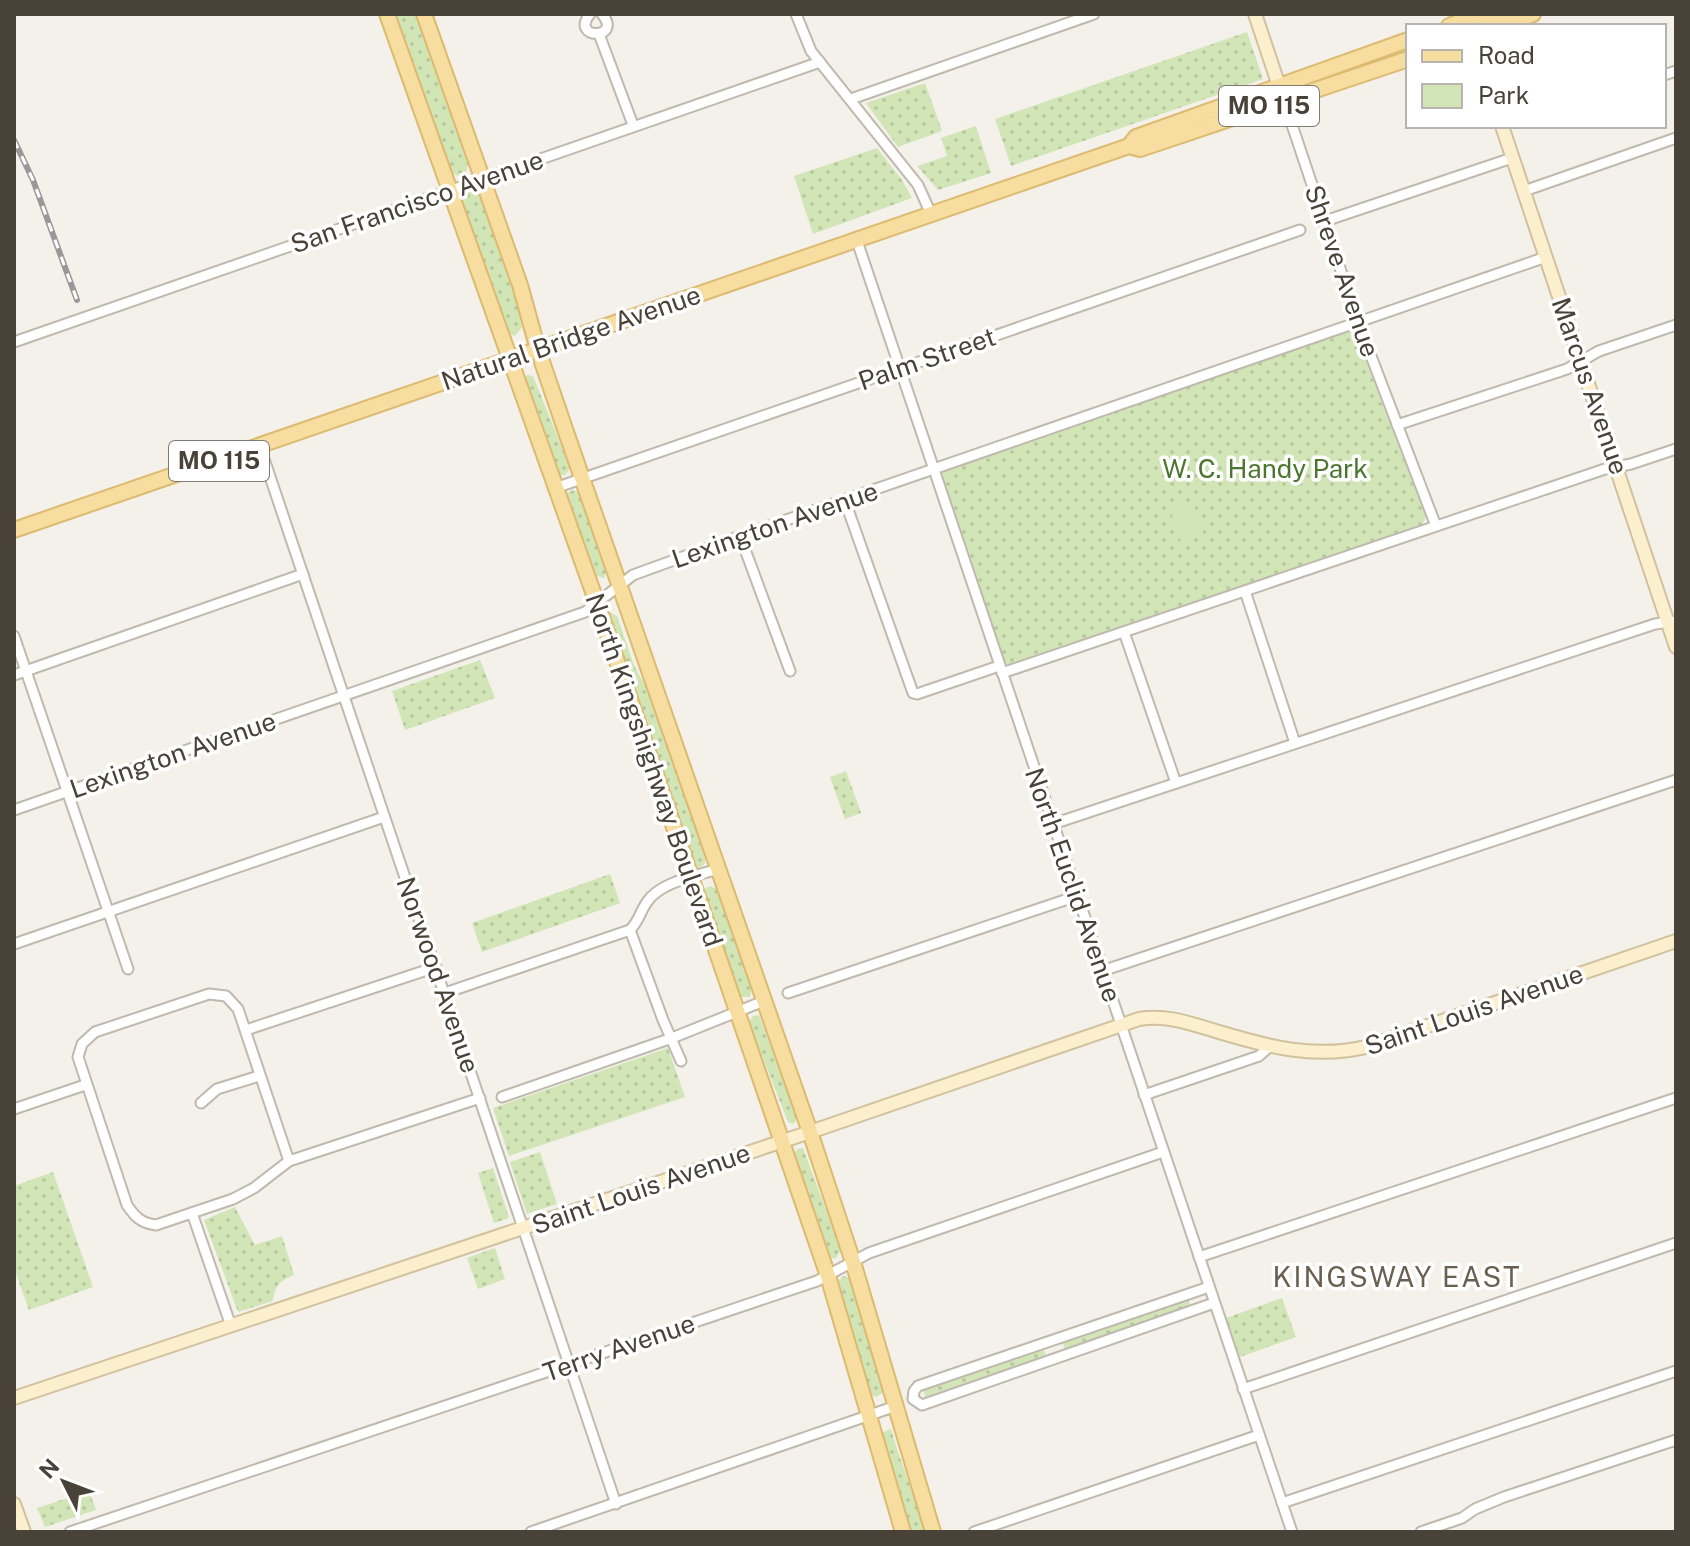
<svg xmlns="http://www.w3.org/2000/svg" width="1690" height="1546" viewBox="0 0 1690 1546" font-family="'Public Sans',sans-serif">
  <style>
    .green { fill: url(#green-dots) }
    .pitch { fill: #d1e5b6 }
    .lines { fill: none; stroke-linecap: round; stroke-linejoin: round }
    .street-casing { stroke: #bfb9ae; stroke-width: 13 }
    .secondary-casing { stroke: #d1c29d; stroke-width: 16 }
    .primary-casing { stroke: #dcba70; stroke-width: 18 }
    .street { stroke: #fff; stroke-width: 9 }
    .secondary { stroke: #fbefce; stroke-width: 12 }
    .primary { stroke: #f8dda0; stroke-width: 14 }
    .rail-casing { stroke: #989898; stroke-width: 6 }
    .rail { stroke: #fff; stroke-width: 3; stroke-dasharray: 9; stroke-linecap: butt }
    .labels { text-anchor: middle; stroke-width: 7; stroke-linejoin: round; paint-order: stroke }
    .shield { fill: #fff; stroke: #7f7b74; stroke-width: 2 }
    .shield-label { font-size: 24px; font-weight: bold; fill: #484239 }
    .street-label { font-size: 26px; fill: #484239; stroke: #fff }
    .park-label { font-size: 26px; fill: #4c762f; stroke: #fff }
    .neighbourhood-label { font-size: 28px; letter-spacing: 2px; fill: #6a5f51; stroke: #fff }
  </style>
  <defs>
    <pattern id="green-dots" width="8" height="8" patternUnits="userSpaceOnUse" patternTransform="scale(2)"><rect width="8" height="8" fill="#d1e5b6"/><path d="M2 2h.1M6 6h.1" fill="none" stroke="#b5c69d" stroke-width="1.8" stroke-linecap="round"/></pattern>
  </defs>
  <rect width="100%" height="100%" fill="#f4f1eb"/>
  <g class="green">
    <path d="M394,14H415L468,163L466,172L459,176L451,173Z"/>
    <path d="M1247,32L1263,79L1011,166L995,119Z"/>
    <path d="M925,83L942,131L898,147L866,103Z"/>
    <path d="M976,126L991,173L938,190L917,166L947,156L941,138Z"/>
    <path d="M877,148L902,180L912,198L813,234L794,176Z"/>
    <path d="M471,190L480,196L517,304L522,327L515,336L510,334L460,201L461,195Z"/>
    <path d="M1350,331L1355,333L1426,517L1422,525L1010,665L1005,663L941,475L943,472Z"/>
    <path d="M527,375L533,376L569,465L570,469L565,475H558L523,381Z"/>
    <path d="M573,490L578,492L606,572L604,578L597,576L581,533L565,499L567,493Z"/>
    <path d="M609,612L617,616L634,665L646,687L706,857L705,864L698,868L693,865L607,613Z"/>
    <path d="M480,660L495,698L405,730L392,691Z"/>
    <path d="M846,771L861,813L845,819L830,777Z"/>
    <path d="M610,874L620,903L482,952L472,923Z"/>
    <path d="M710,886L717,889L752,988L750,997H742L739,994L703,893L704,889Z"/>
    <path d="M759,1015L797,1118L794,1124L788,1122L749,1022L753,1016Z"/>
    <path d="M668,1048L685,1097L509,1156L493,1108Z"/>
    <path d="M803,1148L841,1250L835,1259L830,1257L827,1251L795,1153L797,1149Z"/>
    <path d="M540,1152L557,1204L527,1214L510,1162Z"/>
    <path d="M493,1168L509,1218L494,1223L478,1173Z"/>
    <path d="M53,1172L93,1287L29,1310L14,1268V1186Z"/>
    <path d="M235,1207L255,1245L282,1236L294,1275C281,1280 274,1286 273,1301L238,1312L204,1220Z"/>
    <path d="M495,1248L505,1279L478,1289L467,1258Z"/>
    <path d="M843,1276L851,1278L883,1389V1393L876,1397L870,1394L837,1282Z"/>
    <path d="M1188,1298L1190,1306L1065,1349L1062,1341Z"/>
    <path d="M1282,1298L1296,1337L1240,1357L1226,1318Z"/>
    <path d="M1043,1348L1046,1355L925,1397L923,1389Z"/>
    <path d="M891,1429C901,1464 915,1497 926,1532H911L881,1433Z"/>
    <path d="M89,1491L96,1510L45,1527L37,1508Z"/>
  </g>
  <path class="pitch" d="M1193,502L1204,534L1181,542L1170,510Z"/>
  <g class="lines">
    <defs>
      <g id="street">
        <path d="M590,14C569,40 624,40 602,14"/>
        <path d="M796,14L811,51L918,185L931,214"/>
        <path d="M599,34L633,125"/>
        <path d="M1664,75L1676,71"/>
        <path d="M851,99L1094,14"/>
        <path d="M1284,101L1358,322L1436,526"/>
        <path d="M1524,191L1676,138"/>
        <path d="M1325,221L1512,158"/>
        <path d="M856,238L1292,1532"/>
        <path d="M14,342L820,62"/>
        <path d="M1397,425L1567,369L1599,351L1676,325"/>
        <path d="M260,447L616,1504"/>
        <path d="M555,488L1300,230"/>
        <path d="M845,501L913,693L917,694L999,666"/>
        <path d="M740,536L790,671"/>
        <path d="M1245,591L1295,743"/>
        <path d="M1124,632L1176,783"/>
        <path d="M14,636L128,969"/>
        <path d="M1002,673L1605,469L1631,464L1676,449"/>
        <path d="M14,675L303,574"/>
        <path d="M14,810L585,612L633,575L740,536L1546,257"/>
        <path d="M1053,824L1655,624L1676,621"/>
        <path d="M630,930L663,1020L681,1061"/>
        <path d="M14,944L384,817"/>
        <path d="M1102,971L1676,780"/>
        <path d="M445,993L630,930C639,921 640,912 647,902C660,882 696,876 718,869"/>
        <path d="M788,993L1077,896"/>
        <path d="M246,1030L436,967"/>
        <path d="M1144,1095L1259,1056L1269,1047"/>
        <path d="M502,1097L672,1038L764,1001"/>
        <path d="M201,1103L217,1089L259,1076"/>
        <path d="M14,1109L85,1085"/>
        <path d="M289,1161L238,1009L226,996L209,994L95,1032L82,1044L78,1057L127,1205C135,1217 141,1223 156,1225L233,1199L254,1188L289,1161L480,1098"/>
        <path d="M192,1213L231,1326"/>
        <path d="M1199,1257L1676,1098"/>
        <path d="M1209,1287L918,1386L914,1391L913,1399L922,1405L1214,1303"/>
        <path d="M1243,1389L1676,1243"/>
        <path d="M1282,1503L1676,1371"/>
        <path d="M70,1532L817,1281L869,1253L1163,1152"/>
        <path d="M531,1532L896,1406"/>
        <path d="M974,1532L1259,1435"/>
        <path d="M1421,1532L1462,1518L1475,1509L1504,1497L1676,1440"/>
      </g>
      <g id="secondary">
        <path d="M1255,14L1284,101"/>
        <path d="M1502,126L1676,647"/>
        <path d="M14,1398L810,1132L1139,1019C1167,1014 1192,1024 1219,1032C1269,1047 1314,1059 1366,1047L1676,941"/>
        <path d="M14,1504L24,1532"/>
      </g>
      <g id="primary">
        <path d="M387,14L597,603L828,1276L903,1532"/>
        <path d="M424,14L520,285L538,350L566,432L810,1132L853,1262L933,1532"/>
        <path d="M1449,26L1479,14"/>
        <path d="M1475,26L1505,14"/>
        <path d="M1502,26L1533,14"/>
        <path d="M1129,146L1136,137L1408,40"/>
        <path d="M14,530L1129,146L1140,149L1408,59"/>
      </g>
    </defs>
    <use href="#street" class="street-casing"/>
    <use href="#secondary" class="secondary-casing"/>
    <use href="#primary" class="primary-casing"/>
    <use href="#street" class="street"/>
    <use href="#secondary" class="secondary"/>
    <use href="#primary" class="primary"/>
    <defs>
      <path id="rail" d="M14,140L33,180L77,300"/>
    </defs>
    <use href="#rail" class="rail-casing"/>
    <use href="#rail" class="rail"/>
  </g>
  <g class="labels">
    <g class="shield">
      <rect x="1219" y="86" width="100" height="40" rx="6"/>
      <rect x="169" y="441" width="100" height="40" rx="6"/>
    </g>
    <g class="shield-label">
      <text x="1269" y="114">MO 115</text>
      <text x="219" y="469">MO 115</text>
    </g>
    <g class="street-label">
      <text transform="translate(417 202) rotate(-19)" y="9">San Francisco Avenue</text>
      <text transform="translate(1342 271) rotate(71)" y="9">Shreve Avenue</text>
      <text transform="translate(571 338) rotate(-19)" y="9">Natural Bridge Avenue</text>
      <text transform="translate(927 359) rotate(-19)" y="9">Palm Street</text>
      <text transform="translate(1590 386) rotate(71)" y="9">Marcus Avenue</text>
      <text transform="translate(775 525) rotate(-19)" y="9">Lexington Avenue</text>
      <text transform="translate(173 755) rotate(-19)" y="9">Lexington Avenue</text>
      <text transform="translate(654 770) rotate(71)" y="9">North Kingshighway Boulevard</text>
      <text transform="translate(1073 885) rotate(71)" y="9">North Euclid Avenue</text>
      <text transform="translate(438 975) rotate(71)" y="9">Norwood Avenue</text>
      <text transform="translate(1474 1010) rotate(-19)" y="9">Saint Louis Avenue</text>
      <text transform="translate(641 1189) rotate(-19)" y="9">Saint Louis Avenue</text>
      <text transform="translate(619 1348) rotate(-19)" y="9">Terry Avenue</text>
    </g>
    <g class="park-label">
      <text x="1265" y="478">W. C. Handy Park</text>
    </g>
    <g class="neighbourhood-label">
      <text x="1397" y="1287">KINGSWAY EAST</text>
    </g>
  </g>
  <rect width="1690" height="1546" fill="none" stroke="#484239" stroke-width="32"/>
  <rect x="1406" y="24" width="260" height="104" fill="#ffffff" stroke="#b6b3b0" stroke-width="2"/>
  <rect x="1422" y="50" width="40" height="12" fill="#f8dda0" stroke="#b6b3b0" stroke-width="2"/>
  <text x="1478" y="64" font-size="24" fill="#484239">Road</text>
  <rect x="1422" y="84" width="40" height="24" fill="#d1e5b6" stroke="#b6b3b0" stroke-width="2"/>
  <text x="1478" y="104" font-size="24" fill="#484239">Park</text>
  <g transform="translate(64 1482) rotate(312)" stroke="#ffffff" stroke-width="6" paint-order="stroke">
  <path d="M0-6L14 30L0 20L-14 30Z" fill="#484239"/>
  <text y="-12" font-size="22" font-weight="bold" text-anchor="middle" fill="#484239">N</text>
  </g>
</svg>
